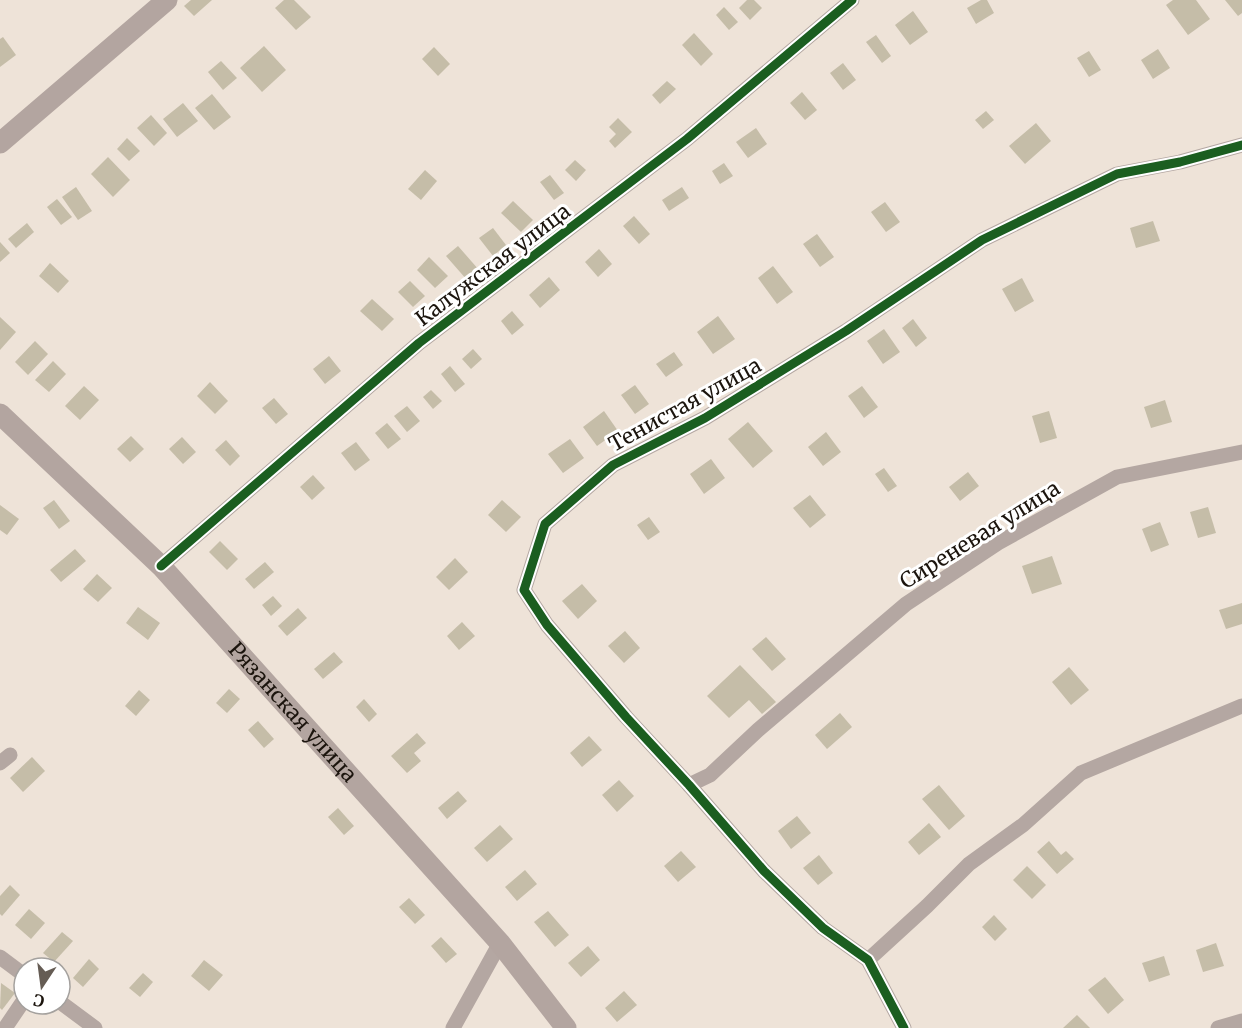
<svg xmlns="http://www.w3.org/2000/svg" width="1242" height="1028" viewBox="0 0 1242 1028" font-family="Merriweather,serif">
  <style>
    .building { fill: #c5bda8 }
    .lines { fill: none; stroke-linecap: round; stroke-linejoin: round }
    .street { stroke: #b4a7a2; stroke-width: 15 }
    .secondary { stroke: #b3a5a0; stroke-width: 21 }
    .cycleway-casing { stroke: #fff; stroke-width: 13 }
    .cycleway { stroke: #1b5e20; stroke-width: 9 }
    .labels { text-anchor: middle; stroke-width: 6; stroke-linejoin: round; paint-order: stroke }
    .street-label { font-size: 21px; fill: #1b140d; stroke: #fff }
  </style>
  <rect width="100%" height="100%" fill="#eee3d8"/>
  <g class="building">
    <path d="M191,0H212L194,16L184,6Z"/>
    <path d="M284,0H294L311,17L296,30L275,8Z"/>
    <path d="M747,0H754L762,8L750,20L739,8Z"/>
    <path d="M981,0H987L994,13L976,24L967,8Z"/>
    <path d="M1173,0H1196L1210,19L1188,35L1166,5Z"/>
    <path d="M1225,0H1242V13L1238,16Z"/>
    <path d="M724,7L738,22L729,30L716,15Z"/>
    <path d="M913,11L928,32L910,45L895,25Z"/>
    <path d="M694,33L713,54L701,66L682,45Z"/>
    <path d="M876,35L891,56L882,63L866,42Z"/>
    <path d="M3,37L16,55L0,67V39Z"/>
    <path d="M264,46L286,70L262,92L240,68Z"/>
    <path d="M434,47L450,64L438,76L422,59Z"/>
    <path d="M1158,49L1170,68L1153,79L1141,60Z"/>
    <path d="M1089,51L1101,70L1089,77L1077,58Z"/>
    <path d="M221,61L237,78L223,90L208,72Z"/>
    <path d="M843,63L856,80L843,90L830,73Z"/>
    <path d="M667,81L676,89L660,104L652,95Z"/>
    <path d="M802,92L817,110L805,120L790,103Z"/>
    <path d="M212,94L231,117L214,130L195,108Z"/>
    <path d="M183,103L198,121L177,137L163,119Z"/>
    <path d="M986,111L994,120L983,129L975,120Z"/>
    <path d="M151,115L167,133L154,146L137,128Z"/>
    <path d="M618,118L632,132L615,148L609,141L616,134L609,127Z"/>
    <path d="M1036,123L1051,141L1025,164L1009,146Z"/>
    <path d="M756,128L767,144L748,158L736,142Z"/>
    <path d="M127,138L140,151L129,161L117,149Z"/>
    <path d="M108,157L130,180L113,197L91,174Z"/>
    <path d="M575,160L586,170L576,181L565,170Z"/>
    <path d="M724,163L733,176L720,184L712,171Z"/>
    <path d="M425,170L437,181L421,200L408,189Z"/>
    <path d="M550,175L564,193L554,200L540,182Z"/>
    <path d="M76,187L92,211L78,220L62,197Z"/>
    <path d="M682,187L689,198L669,211L662,200Z"/>
    <path d="M57,199L72,217L61,225L47,207Z"/>
    <path d="M513,201L533,220L521,232L501,213Z"/>
    <path d="M885,202L900,222L886,232L871,212Z"/>
    <path d="M634,216L650,234L639,244L623,226Z"/>
    <path d="M1153,221L1160,241L1136,248L1130,228Z"/>
    <path d="M27,223L34,232L16,248L8,239Z"/>
    <path d="M493,228L506,245L493,256L479,238Z"/>
    <path d="M817,234L834,257L820,267L803,244Z"/>
    <path d="M0,242L10,253L0,262Z"/>
    <path d="M458,246L479,270L467,280L446,256Z"/>
    <path d="M599,249L612,264L598,277L585,262Z"/>
    <path d="M429,257L448,276L435,288L417,270Z"/>
    <path d="M50,263L69,281L58,293L39,276Z"/>
    <path d="M773,266L793,292L777,304L758,278Z"/>
    <path d="M549,277L560,290L540,308L529,295Z"/>
    <path d="M1022,278L1034,301L1015,312L1002,289Z"/>
    <path d="M410,281L425,296L413,307L398,292Z"/>
    <path d="M372,299L394,319L382,331L360,311Z"/>
    <path d="M512,311L524,325L512,335L501,321Z"/>
    <path d="M718,316L735,339L713,354L697,332Z"/>
    <path d="M0,317L16,332L0,350Z"/>
    <path d="M913,319L927,338L916,347L902,328Z"/>
    <path d="M884,329L900,352L883,364L867,341Z"/>
    <path d="M35,341L48,354L28,375L15,362Z"/>
    <path d="M473,349L482,359L471,369L462,359Z"/>
    <path d="M674,352L683,365L666,377L656,364Z"/>
    <path d="M329,356L341,371L325,384L313,369Z"/>
    <path d="M53,361L66,374L49,392L35,380Z"/>
    <path d="M450,366L465,384L455,392L441,374Z"/>
    <path d="M210,382L228,401L215,414L197,396Z"/>
    <path d="M635,385L649,404L635,414L621,395Z"/>
    <path d="M84,386L99,400L80,420L65,406Z"/>
    <path d="M862,386L878,407L864,418L848,396Z"/>
    <path d="M431,390L442,401L433,409L423,397Z"/>
    <path d="M274,398L288,414L276,424L262,408Z"/>
    <path d="M1165,400L1172,422L1151,428L1144,407Z"/>
    <path d="M407,406L420,421L407,432L394,416Z"/>
    <path d="M604,411L618,431L597,446L583,427Z"/>
    <path d="M1049,411L1057,438L1040,443L1032,416Z"/>
    <path d="M748,422L773,451L753,468L728,439Z"/>
    <path d="M387,423L401,439L388,449L375,433Z"/>
    <path d="M826,432L841,452L823,466L808,447Z"/>
    <path d="M131,436L144,449L130,462L117,449Z"/>
    <path d="M182,437L196,452L183,464L169,449Z"/>
    <path d="M570,439L584,458L563,473L548,454Z"/>
    <path d="M226,440L240,456L230,466L215,450Z"/>
    <path d="M356,442L370,460L355,471L341,453Z"/>
    <path d="M711,459L725,478L704,494L690,474Z"/>
    <path d="M884,468L897,486L888,492L875,474Z"/>
    <path d="M968,472L979,486L960,501L949,487Z"/>
    <path d="M313,475L325,488L312,500L300,487Z"/>
    <path d="M810,495L826,515L810,528L793,508Z"/>
    <path d="M54,500L70,521L59,529L43,508Z"/>
    <path d="M502,500L521,517L506,532L488,515Z"/>
    <path d="M0,505L19,519L7,535L0,530Z"/>
    <path d="M1208,507L1216,533L1198,538L1190,512Z"/>
    <path d="M649,517L660,532L648,540L637,525Z"/>
    <path d="M1160,522L1169,545L1151,552L1142,529Z"/>
    <path d="M220,541L238,559L227,570L209,552Z"/>
    <path d="M75,549L86,561L61,582L50,570Z"/>
    <path d="M1052,556L1062,584L1032,594L1022,566Z"/>
    <path d="M455,558L468,572L449,590L436,577Z"/>
    <path d="M265,562L274,572L254,589L245,579Z"/>
    <path d="M97,574L112,588L98,602L83,589Z"/>
    <path d="M582,584L597,601L578,619L562,601Z"/>
    <path d="M273,596L282,606L271,616L262,605Z"/>
    <path d="M1242,603V624L1226,629L1219,610Z"/>
    <path d="M138,607L160,623L148,640L126,623Z"/>
    <path d="M298,608L307,618L287,636L278,626Z"/>
    <path d="M462,622L475,636L459,650L447,636Z"/>
    <path d="M625,631L640,648L624,663L608,646Z"/>
    <path d="M766,637L786,659L772,671L752,649Z"/>
    <path d="M334,652L343,662L323,679L314,669Z"/>
    <path d="M740,665L776,702L762,714L749,700L729,718L707,696Z"/>
    <path d="M1069,667L1089,690L1071,705L1052,682Z"/>
    <path d="M229,689L240,699L227,713L216,703Z"/>
    <path d="M139,690L150,700L136,716L125,706Z"/>
    <path d="M364,699L377,714L369,722L356,707Z"/>
    <path d="M840,713L852,727L827,749L815,735Z"/>
    <path d="M258,721L274,739L264,748L248,730Z"/>
    <path d="M417,733L426,743L414,753L421,761L407,773L391,756Z"/>
    <path d="M589,736L602,750L582,767L570,753Z"/>
    <path d="M32,757L45,771L23,792L10,778Z"/>
    <path d="M619,780L634,796L617,812L602,795Z"/>
    <path d="M939,785L965,816L949,830L922,799Z"/>
    <path d="M458,791L467,801L447,819L438,808Z"/>
    <path d="M338,808L354,826L344,835L328,817Z"/>
    <path d="M797,816L811,833L791,849L778,831Z"/>
    <path d="M929,823L941,837L919,855L908,842Z"/>
    <path d="M500,825L513,839L487,862L474,848Z"/>
    <path d="M1049,841L1061,855L1066,851L1074,859L1057,874L1037,852Z"/>
    <path d="M681,851L696,867L678,882L664,866Z"/>
    <path d="M819,855L833,873L818,885L803,868Z"/>
    <path d="M1027,866L1046,885L1032,899L1013,880Z"/>
    <path d="M525,870L537,884L517,901L505,887Z"/>
    <path d="M10,885L20,895L2,916L0,914V896Z"/>
    <path d="M409,898L425,915L415,924L399,907Z"/>
    <path d="M29,909L45,923L31,939L15,925Z"/>
    <path d="M548,911L569,935L555,947L534,922Z"/>
    <path d="M994,915L1007,929L995,941L982,927Z"/>
    <path d="M62,932L73,941L54,962L43,953Z"/>
    <path d="M441,937L457,954L446,963L431,946Z"/>
    <path d="M1216,943L1224,966L1203,972L1196,950Z"/>
    <path d="M588,946L600,960L581,977L568,963Z"/>
    <path d="M1164,956L1170,975L1149,982L1142,963Z"/>
    <path d="M89,959L99,969L83,987L73,978Z"/>
    <path d="M204,960L223,975L209,991L191,976Z"/>
    <path d="M143,973L153,982L140,997L129,988Z"/>
    <path d="M1105,977L1124,1000L1108,1014L1088,990Z"/>
    <path d="M1,983L15,993L2,1010L0,1008Z"/>
    <path d="M624,991L637,1005L617,1022L605,1008Z"/>
    <path d="M1077,1015L1090,1028H1063Z"/>
  </g>
  <g class="lines">
    <g class="street">
      <path d="M161,566L419,343L687,139L852,0"/>
      <path d="M0,763L10,755"/>
      <path d="M689,785L710,775L758,730L906,604L998,543L1117,477L1242,452"/>
      <path d="M0,957L24,975"/>
      <path d="M868,960L927,906L969,864L1023,825L1081,773L1242,706"/>
      <path d="M60,1002L95,1028"/>
      <path d="M5,1028L24,1000"/>
      <path d="M453,1028L500,943"/>
      <path d="M904,1028L868,960L823,928L764,871L689,785L626,717L547,625L524,590L545,524L613,465L705,418L846,331L982,240L1117,174L1180,162L1242,145"/>
      <path d="M1218,1028L1242,1021"/>
    </g>
    <g class="secondary">
      <path d="M0,143L167,0"/>
      <path id="s1" d="M0,414L161,566L500,943L566,1028"/>
    </g>
    <defs>
      <g id="cycleway">
        <path d="M161,566L419,343L687,139L852,0"/>
        <path d="M904,1028L868,960L823,928L764,871L689,785L626,717L547,625L524,590L545,524L613,465L705,418L846,331L982,240L1117,174L1180,162L1242,145"/>
      </g>
    </defs>
    <use href="#cycleway" class="cycleway-casing"/>
    <use href="#cycleway" class="cycleway"/>
  </g>
  <g class="labels">
    <g class="street-label">
      <text transform="translate(493 265) rotate(-37)" y="7">Калужская улица</text>
      <text transform="translate(685 405) rotate(-29)" y="7">Тенистая улица</text>
      <text transform="translate(980 535) rotate(-32)" y="7">Сиреневая улица</text>
      <text dy="7" stroke="none"><textPath href="#s1" startOffset="418">Рязанская улица</textPath></text>
    </g>
  </g>
  <g transform="translate(42 986) rotate(193)"><circle r="28" fill="#ffffff" stroke="#a4a19e" stroke-width="1.5"/>
  <path d="M0-4.5L10 22L0 15L-10 22Z" fill="#655c54"/>
  <text y="-9" font-size="16" font-weight="bold" text-anchor="middle" fill="#1b140d">С</text>
  </g>
</svg>
